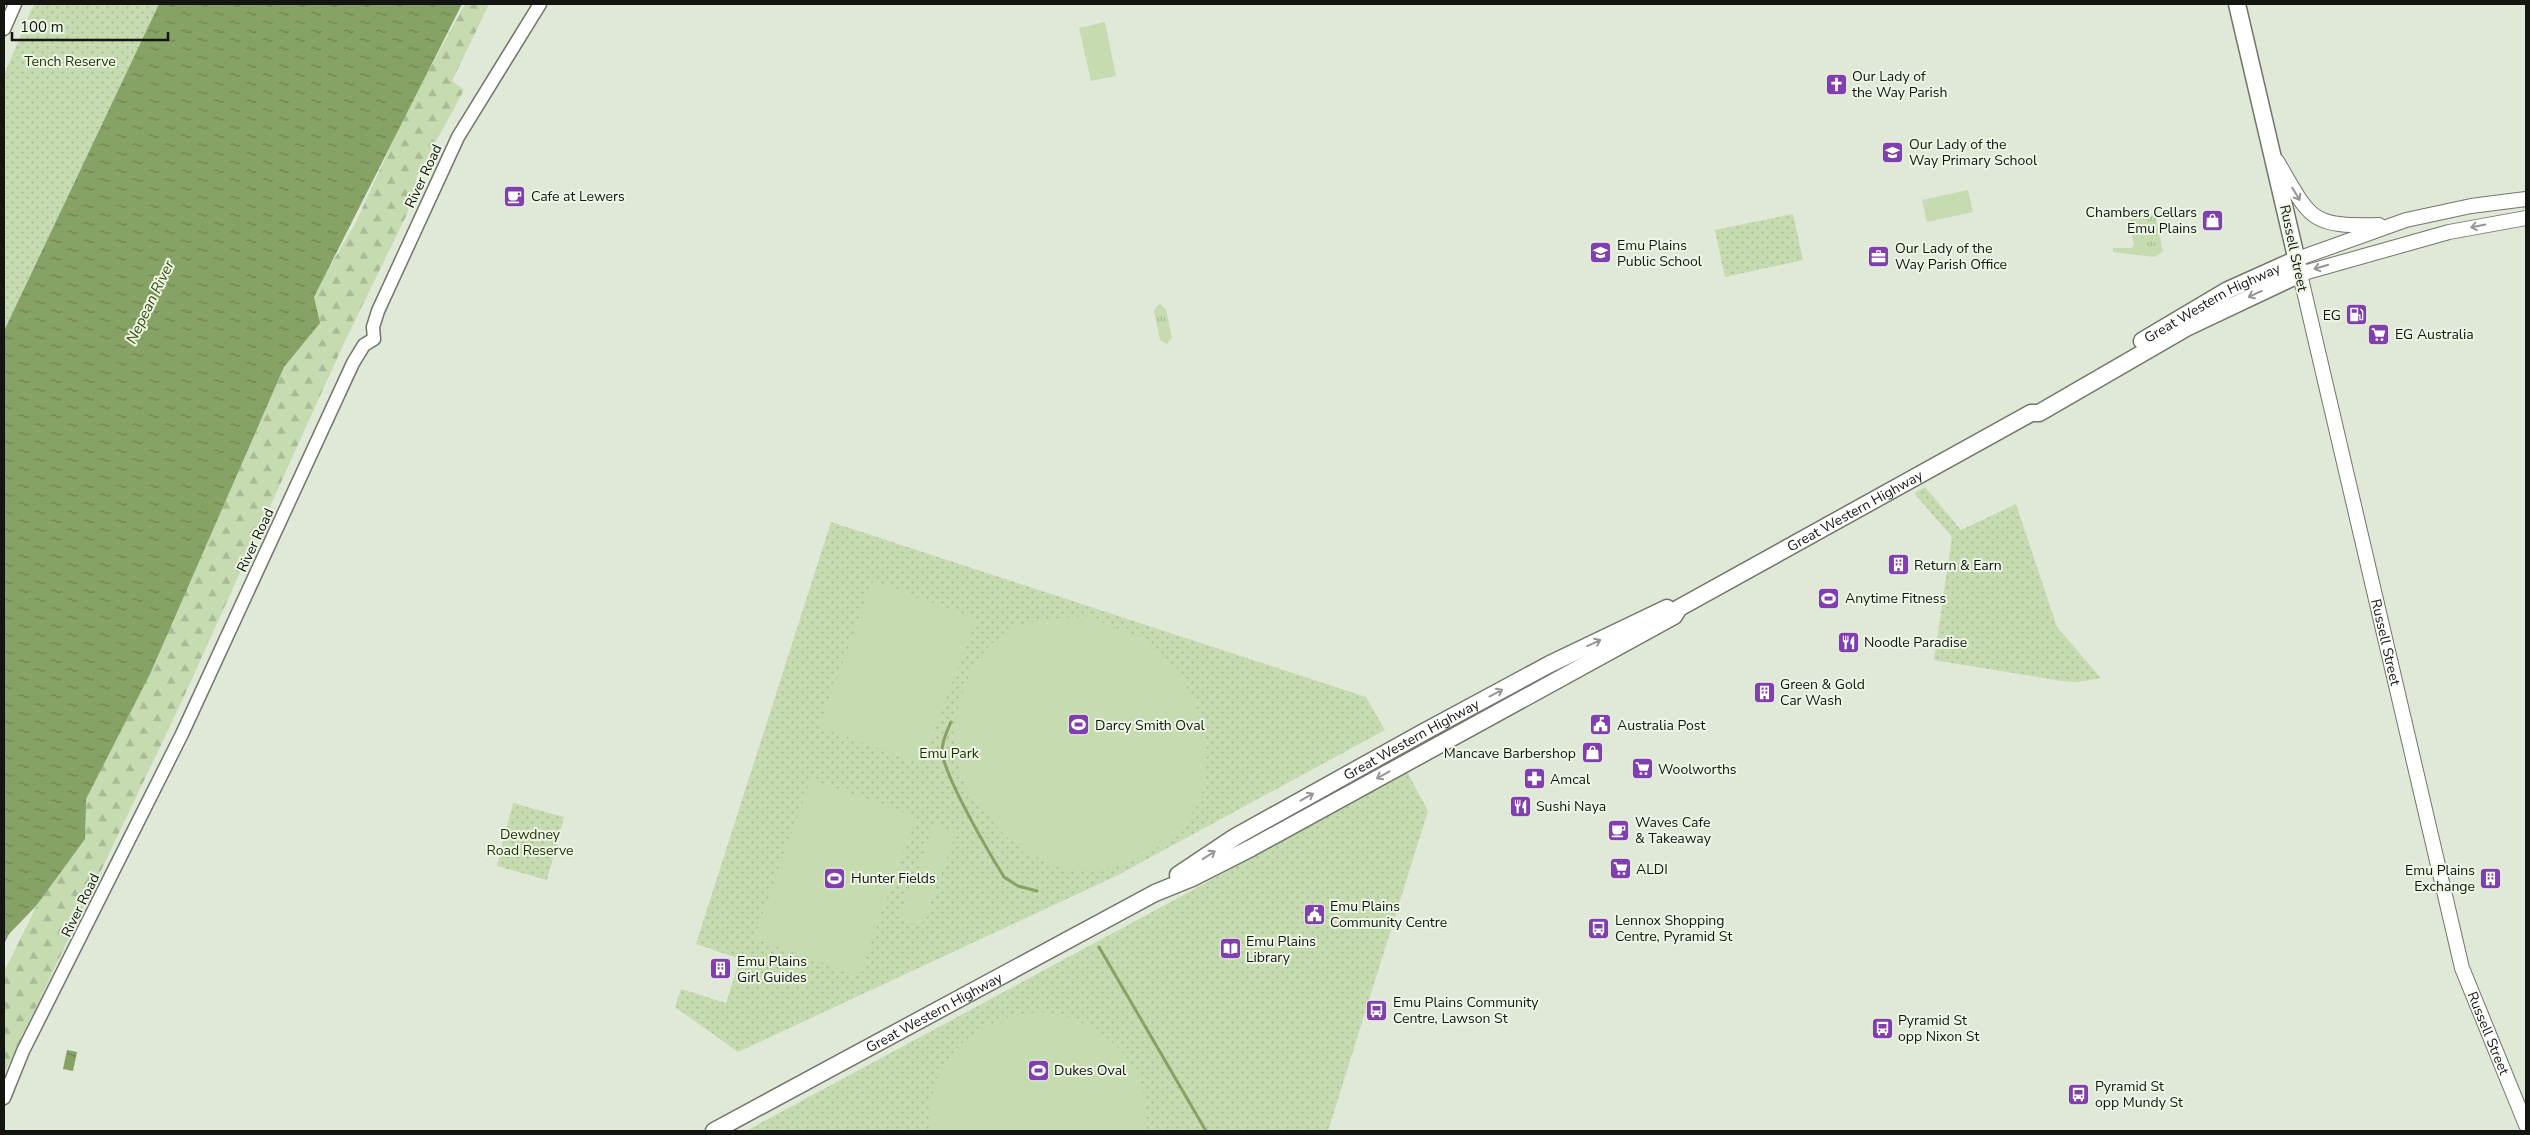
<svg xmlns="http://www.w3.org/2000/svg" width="2530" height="1135" viewBox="0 0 2530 1135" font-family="'Nunito Sans',sans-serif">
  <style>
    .grass { fill: url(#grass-tufts) }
    .forest { fill: url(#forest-firs) }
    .park { fill: url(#park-dots) }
    .pitch { fill: #c6dbb0 }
    .water { fill: url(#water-ripples) }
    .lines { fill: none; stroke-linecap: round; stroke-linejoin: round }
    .stream { stroke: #86a265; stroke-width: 3 }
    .tertiary-casing { stroke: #707769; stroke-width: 15 }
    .secondary-casing { stroke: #707769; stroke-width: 16 }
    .trunk-casing { stroke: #707769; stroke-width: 19 }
    .tertiary { stroke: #fff; stroke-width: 12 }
    .secondary { stroke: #fff; stroke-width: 14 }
    .trunk { stroke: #fff; stroke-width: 16 }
    .oneway { stroke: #959693 }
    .labels { text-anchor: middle; stroke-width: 4; stroke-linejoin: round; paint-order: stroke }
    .park-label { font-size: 14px; fill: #1f3002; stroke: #edf5e5 }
    .poi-label { font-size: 14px; fill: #131510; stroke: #edf5e5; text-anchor: start }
    .street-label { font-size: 14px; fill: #131510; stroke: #edf5e5 }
    .water-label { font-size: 15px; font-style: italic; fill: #364f0a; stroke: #edf5e5 }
  </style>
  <defs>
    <pattern id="grass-tufts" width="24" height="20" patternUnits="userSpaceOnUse" patternTransform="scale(1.25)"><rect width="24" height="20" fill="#c6dbb0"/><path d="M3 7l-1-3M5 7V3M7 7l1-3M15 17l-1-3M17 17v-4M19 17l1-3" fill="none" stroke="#a9bb96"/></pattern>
    <pattern id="forest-firs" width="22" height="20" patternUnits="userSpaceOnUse" patternTransform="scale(1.25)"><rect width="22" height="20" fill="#c6dbb0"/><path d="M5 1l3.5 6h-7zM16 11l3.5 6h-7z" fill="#a9bb96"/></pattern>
    <pattern id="park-dots" width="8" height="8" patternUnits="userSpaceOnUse" patternTransform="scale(1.25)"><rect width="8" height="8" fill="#c6dbb0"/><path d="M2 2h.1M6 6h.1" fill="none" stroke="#a9bb96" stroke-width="1.8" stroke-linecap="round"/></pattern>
    <pattern id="water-ripples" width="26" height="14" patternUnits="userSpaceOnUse" patternTransform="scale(1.25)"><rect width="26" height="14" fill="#86a265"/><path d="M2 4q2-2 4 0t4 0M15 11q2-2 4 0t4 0" fill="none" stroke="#6c8352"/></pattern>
  </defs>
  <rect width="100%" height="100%" fill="#e0e8d8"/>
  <g class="grass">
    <path d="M2155,214L2163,252L2154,257L2113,252V248H2132L2134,244L2128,220Z"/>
    <path d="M1160,304L1166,309L1172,338L1167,344L1160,340L1154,311L1156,307Z"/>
  </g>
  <path class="forest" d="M465,4H489L452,81L464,90L417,176L407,214L344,343L181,703L4,1074V972L49,881L87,792L302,314L356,222L409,106Z"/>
  <g class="park">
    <path d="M34,4H159L4,331V75Z"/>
    <path d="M1793,214L1803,260L1725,277L1715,230Z"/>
    <path d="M1925,487L1961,530L2016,504L2057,627L2101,678L2077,682L2062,681L1934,660L1952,537L1914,493Z"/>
    <path d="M831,522L1366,697L1385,730L1116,876L738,1052L675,1007L681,989L726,1003L740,959L696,944Z"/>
    <path d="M1407,772L1428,811L1328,1131H746L1202,885Z"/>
    <path d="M513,803L564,817L547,880L497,866Z"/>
  </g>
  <g class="pitch">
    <path d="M1105,22L1116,76L1091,81L1079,28Z"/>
    <path d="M1968,190L1973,212L1927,222L1922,200Z"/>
    <path d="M873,581L976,619L922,764L819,727Z"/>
    <path d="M1089,617L1139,637L1176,667L1195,704L1205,747L1206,785L1187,824L1160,846L1128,863L1092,872L1063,868L1029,854L1025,856C1021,847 1014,844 1007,837C997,828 970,795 965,784C943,736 960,663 1005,633C1030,617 1061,618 1089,617Z"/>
    <path d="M811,779L916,817L859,976L754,938Z"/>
    <path d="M934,825L956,833L940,878L918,870Z"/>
    <path d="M916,874L938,882L921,927L899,918Z"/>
    <path d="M1045,1012C1105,1021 1153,1066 1146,1131H929C927,1060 974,1014 1045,1012Z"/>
  </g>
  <g class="water">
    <path d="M159,4H462L314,297L320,323L284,367L150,674L86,799L85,839L36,906L9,934L4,944V331Z"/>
    <path d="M67,1050L77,1052L73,1071L63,1069Z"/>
  </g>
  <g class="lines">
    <g class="stream">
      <path d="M951,722C947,731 942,741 942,751C944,776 989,853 1004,877L1018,886L1037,891"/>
      <path d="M1099,947L1206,1131"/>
    </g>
    <defs>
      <g id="tertiary">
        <path d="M4,29L15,4"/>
        <path d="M4,1098L23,1051L182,734L353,363L364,345L374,339L373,327L378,311L458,137L540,4"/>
      </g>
      <g id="secondary">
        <path d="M2277,161C2311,219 2309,227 2379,225"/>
        <path id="s1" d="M2526,218L2449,232L2300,274L2462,968L2526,1125"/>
        <path d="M2297,259L2406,220L2471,206L2526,199"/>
      </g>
      <g id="trunk">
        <path id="s2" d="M2142,341L2228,290L2297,259"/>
        <path id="s3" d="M1178,875L1235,837L1422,733L1550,664L1667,608"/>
        <path id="s4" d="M714,1131L1155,893L1192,878L1251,848L1674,616L1679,608L2031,413H2039L2186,328L2300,274L2237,4"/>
      </g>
    </defs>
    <use href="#tertiary" class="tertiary-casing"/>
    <use href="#secondary" class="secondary-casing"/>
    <use href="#trunk" class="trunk-casing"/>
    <use href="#tertiary" class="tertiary"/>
    <use href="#secondary" class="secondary"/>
    <use href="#trunk" class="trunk"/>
  </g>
  <defs><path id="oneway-shaft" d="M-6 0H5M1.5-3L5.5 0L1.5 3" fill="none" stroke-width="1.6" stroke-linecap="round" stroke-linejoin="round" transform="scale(1.25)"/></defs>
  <g class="oneway">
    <use href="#oneway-shaft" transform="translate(2296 194) rotate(59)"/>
    <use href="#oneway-shaft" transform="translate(2478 226) rotate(169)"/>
    <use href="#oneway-shaft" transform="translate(2321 267) rotate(163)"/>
    <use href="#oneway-shaft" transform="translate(2255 294) rotate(155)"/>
    <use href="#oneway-shaft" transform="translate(1594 643) rotate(-25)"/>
    <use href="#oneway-shaft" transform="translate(1496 693) rotate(-28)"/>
    <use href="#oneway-shaft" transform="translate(1383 775) rotate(151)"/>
    <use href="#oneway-shaft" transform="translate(1307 797) rotate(-29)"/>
    <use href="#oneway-shaft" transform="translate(1209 855) rotate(-33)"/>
  </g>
  <defs>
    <symbol id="church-square" viewBox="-11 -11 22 22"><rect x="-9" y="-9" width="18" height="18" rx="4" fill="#823db1" stroke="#edf5e5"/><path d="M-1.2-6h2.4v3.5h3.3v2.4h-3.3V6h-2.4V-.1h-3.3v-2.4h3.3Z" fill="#fff"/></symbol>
    <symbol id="school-square" viewBox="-11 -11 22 22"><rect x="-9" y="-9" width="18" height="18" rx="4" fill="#823db1" stroke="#edf5e5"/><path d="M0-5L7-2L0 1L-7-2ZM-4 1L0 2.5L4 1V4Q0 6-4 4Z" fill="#fff"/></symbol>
    <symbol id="cafe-square" viewBox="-11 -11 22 22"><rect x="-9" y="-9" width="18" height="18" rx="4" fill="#823db1" stroke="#edf5e5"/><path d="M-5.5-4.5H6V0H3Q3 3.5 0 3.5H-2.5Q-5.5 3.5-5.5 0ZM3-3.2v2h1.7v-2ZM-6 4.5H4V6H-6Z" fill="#fff"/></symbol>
    <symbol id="shop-square" viewBox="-11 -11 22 22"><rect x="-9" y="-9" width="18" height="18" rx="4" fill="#823db1" stroke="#edf5e5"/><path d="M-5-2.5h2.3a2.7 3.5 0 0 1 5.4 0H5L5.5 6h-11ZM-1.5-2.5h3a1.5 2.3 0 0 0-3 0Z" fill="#fff"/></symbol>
    <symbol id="office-square" viewBox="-11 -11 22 22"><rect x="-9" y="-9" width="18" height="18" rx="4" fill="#823db1" stroke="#edf5e5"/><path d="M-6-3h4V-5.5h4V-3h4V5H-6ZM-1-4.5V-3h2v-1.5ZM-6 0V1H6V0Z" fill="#fff"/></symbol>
    <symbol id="fuel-square" viewBox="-11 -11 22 22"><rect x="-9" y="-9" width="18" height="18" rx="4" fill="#823db1" stroke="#edf5e5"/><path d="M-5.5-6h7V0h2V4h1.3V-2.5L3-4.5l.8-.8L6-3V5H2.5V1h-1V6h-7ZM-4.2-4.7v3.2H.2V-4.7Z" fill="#fff"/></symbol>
    <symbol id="supermarket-square" viewBox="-11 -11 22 22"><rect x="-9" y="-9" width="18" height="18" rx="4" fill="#823db1" stroke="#edf5e5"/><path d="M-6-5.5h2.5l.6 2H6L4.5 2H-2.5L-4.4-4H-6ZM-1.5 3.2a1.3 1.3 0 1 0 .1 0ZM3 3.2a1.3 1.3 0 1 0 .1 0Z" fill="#fff"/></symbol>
    <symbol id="building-square" viewBox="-11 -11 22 22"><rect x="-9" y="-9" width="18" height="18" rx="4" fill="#823db1" stroke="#edf5e5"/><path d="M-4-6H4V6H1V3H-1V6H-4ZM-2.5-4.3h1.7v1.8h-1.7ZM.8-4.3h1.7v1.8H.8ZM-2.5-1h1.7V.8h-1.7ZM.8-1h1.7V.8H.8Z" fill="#fff"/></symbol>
    <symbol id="stadium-square" viewBox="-11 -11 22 22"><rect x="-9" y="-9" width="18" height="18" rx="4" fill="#823db1" stroke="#edf5e5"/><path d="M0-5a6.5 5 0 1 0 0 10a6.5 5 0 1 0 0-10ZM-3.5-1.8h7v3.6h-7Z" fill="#fff"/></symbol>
    <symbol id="restaurant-square" viewBox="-11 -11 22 22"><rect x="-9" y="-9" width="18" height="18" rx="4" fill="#823db1" stroke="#edf5e5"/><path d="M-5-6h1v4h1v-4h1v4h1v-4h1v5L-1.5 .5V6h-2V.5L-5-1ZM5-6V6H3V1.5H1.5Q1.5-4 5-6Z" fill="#fff"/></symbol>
    <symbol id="civic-square" viewBox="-11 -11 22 22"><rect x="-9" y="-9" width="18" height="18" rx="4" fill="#823db1" stroke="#edf5e5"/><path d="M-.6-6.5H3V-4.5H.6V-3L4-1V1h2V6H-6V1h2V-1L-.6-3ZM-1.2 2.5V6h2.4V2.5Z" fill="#fff"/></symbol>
    <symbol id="pharmacy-square" viewBox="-11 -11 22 22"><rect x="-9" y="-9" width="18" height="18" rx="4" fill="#823db1" stroke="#edf5e5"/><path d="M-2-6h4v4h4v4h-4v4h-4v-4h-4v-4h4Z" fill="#fff"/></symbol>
    <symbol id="bus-square" viewBox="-11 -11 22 22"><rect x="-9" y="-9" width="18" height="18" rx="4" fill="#823db1" stroke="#edf5e5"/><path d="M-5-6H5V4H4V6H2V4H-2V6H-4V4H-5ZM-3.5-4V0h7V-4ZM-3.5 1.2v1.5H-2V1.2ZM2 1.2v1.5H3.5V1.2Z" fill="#fff"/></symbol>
    <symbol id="library-square" viewBox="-11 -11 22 22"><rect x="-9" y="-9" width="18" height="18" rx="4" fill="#823db1" stroke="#edf5e5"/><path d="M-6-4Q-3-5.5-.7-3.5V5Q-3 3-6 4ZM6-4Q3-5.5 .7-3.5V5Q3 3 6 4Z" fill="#fff"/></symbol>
  </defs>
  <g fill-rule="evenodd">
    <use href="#church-square" x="1824" y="72" width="25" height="25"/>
    <use href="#school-square" x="1880" y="140" width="25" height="25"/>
    <use href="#cafe-square" x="502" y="184" width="25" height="25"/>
    <use href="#shop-square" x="2200" y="208" width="25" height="25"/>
    <use href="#school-square" x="1588" y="240" width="25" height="25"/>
    <use href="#office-square" x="1866" y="244" width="25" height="25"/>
    <use href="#fuel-square" x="2344" y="302" width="25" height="25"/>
    <use href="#supermarket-square" x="2366" y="322" width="25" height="25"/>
    <use href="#building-square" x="1886" y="552" width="25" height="25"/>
    <use href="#stadium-square" x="1816" y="586" width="25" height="25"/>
    <use href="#restaurant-square" x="1836" y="630" width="25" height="25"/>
    <use href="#building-square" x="1752" y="680" width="25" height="25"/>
    <use href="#stadium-square" x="1066" y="712" width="25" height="25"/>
    <use href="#civic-square" x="1588" y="712" width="25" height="25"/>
    <use href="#shop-square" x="1580" y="740" width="25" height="25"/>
    <use href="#supermarket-square" x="1630" y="756" width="25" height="25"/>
    <use href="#pharmacy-square" x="1522" y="766" width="25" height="25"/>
    <use href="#restaurant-square" x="1508" y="794" width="25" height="25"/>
    <use href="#cafe-square" x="1606" y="818" width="25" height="25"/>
    <use href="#supermarket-square" x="1608" y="856" width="25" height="25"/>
    <use href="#stadium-square" x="822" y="866" width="25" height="25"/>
    <use href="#building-square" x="2478" y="866" width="25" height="25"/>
    <use href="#civic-square" x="1302" y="902" width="25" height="25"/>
    <use href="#bus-square" x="1586" y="916" width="25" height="25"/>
    <use href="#library-square" x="1218" y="936" width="25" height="25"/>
    <use href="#building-square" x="708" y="956" width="25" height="25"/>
    <use href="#bus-square" x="1364" y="998" width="25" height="25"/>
    <use href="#bus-square" x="1870" y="1016" width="25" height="25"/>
    <use href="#stadium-square" x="1026" y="1058" width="25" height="25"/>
    <use href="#bus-square" x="2066" y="1082" width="25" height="25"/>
  </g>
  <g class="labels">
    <g class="park-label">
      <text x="70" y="66">Tench Reserve</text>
      <text x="949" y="758">Emu Park</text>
      <text x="530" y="839">Dewdney<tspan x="530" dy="16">Road Reserve</tspan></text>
    </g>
    <g class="poi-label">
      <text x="1852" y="81">Our Lady of<tspan x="1852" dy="16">the Way Parish</tspan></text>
      <text x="1909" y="149">Our Lady of the<tspan x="1909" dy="16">Way Primary School</tspan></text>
      <text x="531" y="201">Cafe at Lewers</text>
      <text x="2197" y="217" text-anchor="end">Chambers Cellars<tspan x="2197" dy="16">Emu Plains</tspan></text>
      <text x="1617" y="250">Emu Plains<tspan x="1617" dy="16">Public School</tspan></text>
      <text x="1895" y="253">Our Lady of the<tspan x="1895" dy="16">Way Parish Office</tspan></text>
      <text x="2341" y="320" text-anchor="end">EG</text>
      <text x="2395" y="339">EG Australia</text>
      <text x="1914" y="570">Return &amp; Earn</text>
      <text x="1845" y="603">Anytime Fitness</text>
      <text x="1864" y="647">Noodle Paradise</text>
      <text x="1780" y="689">Green &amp; Gold<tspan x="1780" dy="16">Car Wash</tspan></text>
      <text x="1095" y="730">Darcy Smith Oval</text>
      <text x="1617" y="730">Australia Post</text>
      <text x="1576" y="758" text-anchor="end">Mancave Barbershop</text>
      <text x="1658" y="774">Woolworths</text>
      <text x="1550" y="784">Amcal</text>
      <text x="1536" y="811">Sushi Naya</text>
      <text x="1635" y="827">Waves Cafe<tspan x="1635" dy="16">&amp; Takeaway</tspan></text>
      <text x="1636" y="874">ALDI</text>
      <text x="2475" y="875" text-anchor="end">Emu Plains<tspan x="2475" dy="16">Exchange</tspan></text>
      <text x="851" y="883">Hunter Fields</text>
      <text x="1330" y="911">Emu Plains<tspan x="1330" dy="16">Community Centre</tspan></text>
      <text x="1615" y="925">Lennox Shopping<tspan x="1615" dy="16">Centre, Pyramid St</tspan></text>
      <text x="1246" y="946">Emu Plains<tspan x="1246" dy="16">Library</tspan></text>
      <text x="737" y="966">Emu Plains<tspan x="737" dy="16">Girl Guides</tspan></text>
      <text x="1393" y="1007">Emu Plains Community<tspan x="1393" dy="16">Centre, Lawson St</tspan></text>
      <text x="1898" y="1025">Pyramid St<tspan x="1898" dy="16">opp Nixon St</tspan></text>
      <text x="1054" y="1075">Dukes Oval</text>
      <text x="2095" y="1091">Pyramid St<tspan x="2095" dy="16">opp Mundy St</tspan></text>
    </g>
    <g class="street-label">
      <text transform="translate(423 176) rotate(-65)" y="5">River Road</text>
      <text transform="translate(2294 248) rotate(78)" y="5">Russell Street</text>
      <text dy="5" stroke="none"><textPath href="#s2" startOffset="80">Great Western Highway</textPath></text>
      <text dy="5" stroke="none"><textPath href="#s4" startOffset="1300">Great Western Highway</textPath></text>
      <text transform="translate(255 540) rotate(-65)" y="5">River Road</text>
      <text dy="5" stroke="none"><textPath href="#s1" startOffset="611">Russell Street</textPath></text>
      <text dy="5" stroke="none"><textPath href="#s3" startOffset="270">Great Western Highway</textPath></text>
      <text transform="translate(80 905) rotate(-64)" y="5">River Road</text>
      <text dy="5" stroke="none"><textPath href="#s4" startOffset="250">Great Western Highway</textPath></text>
      <text dy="5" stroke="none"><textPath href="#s1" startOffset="1016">Russell Street</textPath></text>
    </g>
    <g class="water-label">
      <text transform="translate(150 302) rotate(-64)" y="5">Nepean River</text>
    </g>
  </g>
  <rect width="2530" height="1135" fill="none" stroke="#131510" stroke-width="10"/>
  <path d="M12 32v8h156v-8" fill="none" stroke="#131510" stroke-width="2.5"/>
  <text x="20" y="32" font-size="15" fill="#131510" stroke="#edf5e5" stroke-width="4" paint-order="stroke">100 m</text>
</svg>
